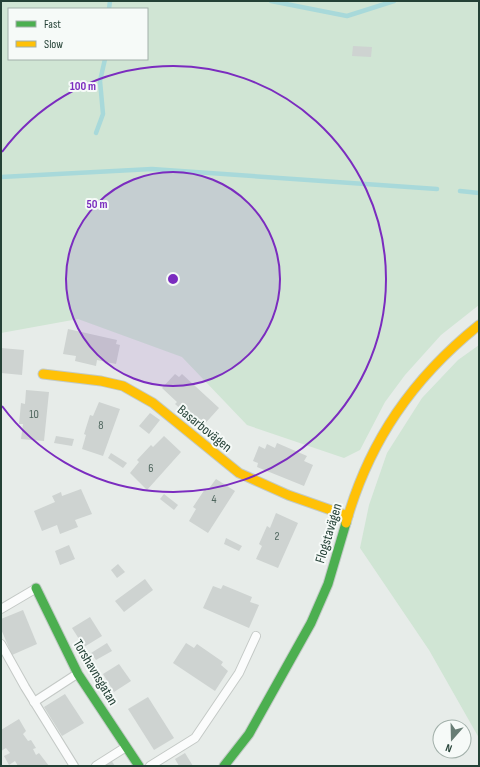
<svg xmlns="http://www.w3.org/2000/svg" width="480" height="767" viewBox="0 0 480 767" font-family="'Sofia Sans Condensed',sans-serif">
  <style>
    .green { fill: #d0e5d4; fill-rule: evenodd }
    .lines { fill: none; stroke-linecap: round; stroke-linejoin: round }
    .stream { stroke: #a8d9da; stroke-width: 4.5 }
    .building { fill: #ced3d1 }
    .lane-casing { stroke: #c4c9c6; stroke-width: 10 }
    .fast-casing { stroke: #c2cac6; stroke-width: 11 }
    .slow-casing { stroke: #c2cac6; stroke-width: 11 }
    .lane { stroke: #fbfcfc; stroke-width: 8 }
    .fast { stroke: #4caf50; stroke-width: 9 }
    .slow { stroke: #ffc107; stroke-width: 9 }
    .ring { fill: none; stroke: #7b2cbf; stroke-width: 2 }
    .labels { text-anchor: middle; stroke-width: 4; stroke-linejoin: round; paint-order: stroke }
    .number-label { font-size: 12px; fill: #4f665e }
    .street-label { font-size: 14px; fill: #244136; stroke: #f6faf8 }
    .centre { fill: #7b2cbf; stroke: #f6faf8; stroke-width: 2 }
    .ring-label { font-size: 12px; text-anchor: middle; font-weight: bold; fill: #7b2cbf; stroke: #f6faf8; stroke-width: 4; stroke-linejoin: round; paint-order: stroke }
  </style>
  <rect width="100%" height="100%" fill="#e7ece9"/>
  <g class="green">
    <path d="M1,1H479V305L441,335L405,375L385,402L360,450L344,458L247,425L182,357L78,319L1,333ZM9,9H147V59H9Z"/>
    <path d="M479,345V738L429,650L360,548L369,505L387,453L422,398L458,360Z"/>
  </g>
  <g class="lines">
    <g class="stream">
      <path d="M271,1L347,16L394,1"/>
      <path d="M109,9L110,1"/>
      <path d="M96,133L103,114L100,81L105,59"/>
      <path d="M1,177L152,169L437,189"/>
      <path d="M460,191L479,193"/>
    </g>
  </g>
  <g class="building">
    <path d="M353,46L372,47L371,57L352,56Z"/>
    <path d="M68,329L117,340L116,344L120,345L116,364L97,360L96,366L75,361L76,356L63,354Z"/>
    <path d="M1,348L24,350L22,375L1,373Z"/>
    <path d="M175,374L179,377L182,374L219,408L202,427L175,404L177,402L162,388Z"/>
    <path d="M26,390L49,392L44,441L21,439L23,424H19L21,403L25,404Z"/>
    <path d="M99,402L120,409L103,456L82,449L86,435L84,434L90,415L93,416Z"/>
    <path d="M150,413L160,420L149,434L139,426Z"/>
    <path d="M56,436L74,439L72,446L54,443Z"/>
    <path d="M164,436L181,452L147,490L130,473L139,462L137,460L151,445L153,447Z"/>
    <path d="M277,443L307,456L304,461L313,465L304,486L257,467L258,463L253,461L259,446L265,449L267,444L275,448Z"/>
    <path d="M111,453L127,463L123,468L108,458Z"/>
    <path d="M216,479L235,491L208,533L189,521L196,509L193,507L205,489L207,491Z"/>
    <path d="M81,489L92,514L75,520L78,527L60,534L57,525L42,531L34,511L55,502L52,496L61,492L62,496Z"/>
    <path d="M164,494L178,505L174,510L160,499Z"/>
    <path d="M276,513L298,523L278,568L256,559L262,546L259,544L267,526L270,528Z"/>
    <path d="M226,538L242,546L239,551L224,544Z"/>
    <path d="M69,545L75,559L60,565L55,551Z"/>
    <path d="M118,564L125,572L117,578L111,570Z"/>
    <path d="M145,579L153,590L124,612L115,601Z"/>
    <path d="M223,585L252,597L250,602L259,605L249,628L203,608L213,586L221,589Z"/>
    <path d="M23,610L37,644L12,655L1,629V619Z"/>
    <path d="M90,617L102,636L84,647L72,628Z"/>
    <path d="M107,643L112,651L96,660L91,653Z"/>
    <path d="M186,643L194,648L197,644L223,662L221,665L228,671L215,691L173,663Z"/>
    <path d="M119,664L131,681L114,692L103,674Z"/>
    <path d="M65,694L84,723L62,736L44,707Z"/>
    <path d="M148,697L174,738L154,750L128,709Z"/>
    <path d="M19,719L26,731L23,734L28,741L31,740L36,748L33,749L36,755L39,753L49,766H18L15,761L9,765L4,756L10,753L6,748L1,751V730Z"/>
    <path d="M185,753L193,766H179L175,759Z"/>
    <path d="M111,760L115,766H102Z"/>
  </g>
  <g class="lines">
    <defs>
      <g id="lane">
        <path d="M1,609L35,589"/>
        <path d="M1,644L25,687L74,766"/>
        <path d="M34,702L77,674"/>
        <path d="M96,766L126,747"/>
        <path d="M150,766L195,738L239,673L256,636"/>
      </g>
      <g id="fast">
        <path d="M36,588L78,674L139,766"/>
        <path d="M224,766L249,734L311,623L328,584L346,523"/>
      </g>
      <g id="slow">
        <path d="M43,374L101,381L123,386L153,403L239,473L288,495L348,516"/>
        <path d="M346,523C369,441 413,378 479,325"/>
      </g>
    </defs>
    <use href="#lane" class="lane-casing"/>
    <use href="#fast" class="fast-casing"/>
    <use href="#slow" class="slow-casing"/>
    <use href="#lane" class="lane"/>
    <use href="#fast" class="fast"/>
    <use href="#slow" class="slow"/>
  </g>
  <circle cx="173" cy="279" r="107" fill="#7b2cbf" fill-opacity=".12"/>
  <g class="ring">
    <circle cx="173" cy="279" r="107"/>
    <path d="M2 152A213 213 0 1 1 2 406"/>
  </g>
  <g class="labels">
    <g class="number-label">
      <text x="34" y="418">10</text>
      <text x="101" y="429">8</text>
      <text x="151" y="472">6</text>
      <text x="214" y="503">4</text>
      <text x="277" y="540">2</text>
    </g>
    <g class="street-label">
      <text transform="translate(205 428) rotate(39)" y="5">Basarbovägen</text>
      <text transform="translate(328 533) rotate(-73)" y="5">Flogstavägen</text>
      <text transform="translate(96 672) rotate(59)" y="5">Torshavnsgatan</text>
    </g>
  </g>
  <circle cx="173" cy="279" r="6" class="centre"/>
  <g class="ring-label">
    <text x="83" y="90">100 m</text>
    <text x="97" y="208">50 m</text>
  </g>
  <rect width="480" height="767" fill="none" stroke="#244136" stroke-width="4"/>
  <rect x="8" y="8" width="140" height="52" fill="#f6faf8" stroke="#a2b0aa"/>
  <rect x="16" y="21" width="20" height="6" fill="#4caf50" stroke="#a2b0aa"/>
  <text x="44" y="28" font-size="12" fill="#244136">Fast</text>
  <rect x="16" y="41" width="20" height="6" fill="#ffc107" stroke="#a2b0aa"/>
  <text x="44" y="48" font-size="12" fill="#244136">Slow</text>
  <g transform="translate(452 739) rotate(200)"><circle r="19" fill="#f6faf8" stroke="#a2b0aa"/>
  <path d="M0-3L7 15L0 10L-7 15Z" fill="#687d75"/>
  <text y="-6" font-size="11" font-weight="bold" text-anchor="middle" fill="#244136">N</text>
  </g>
</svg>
